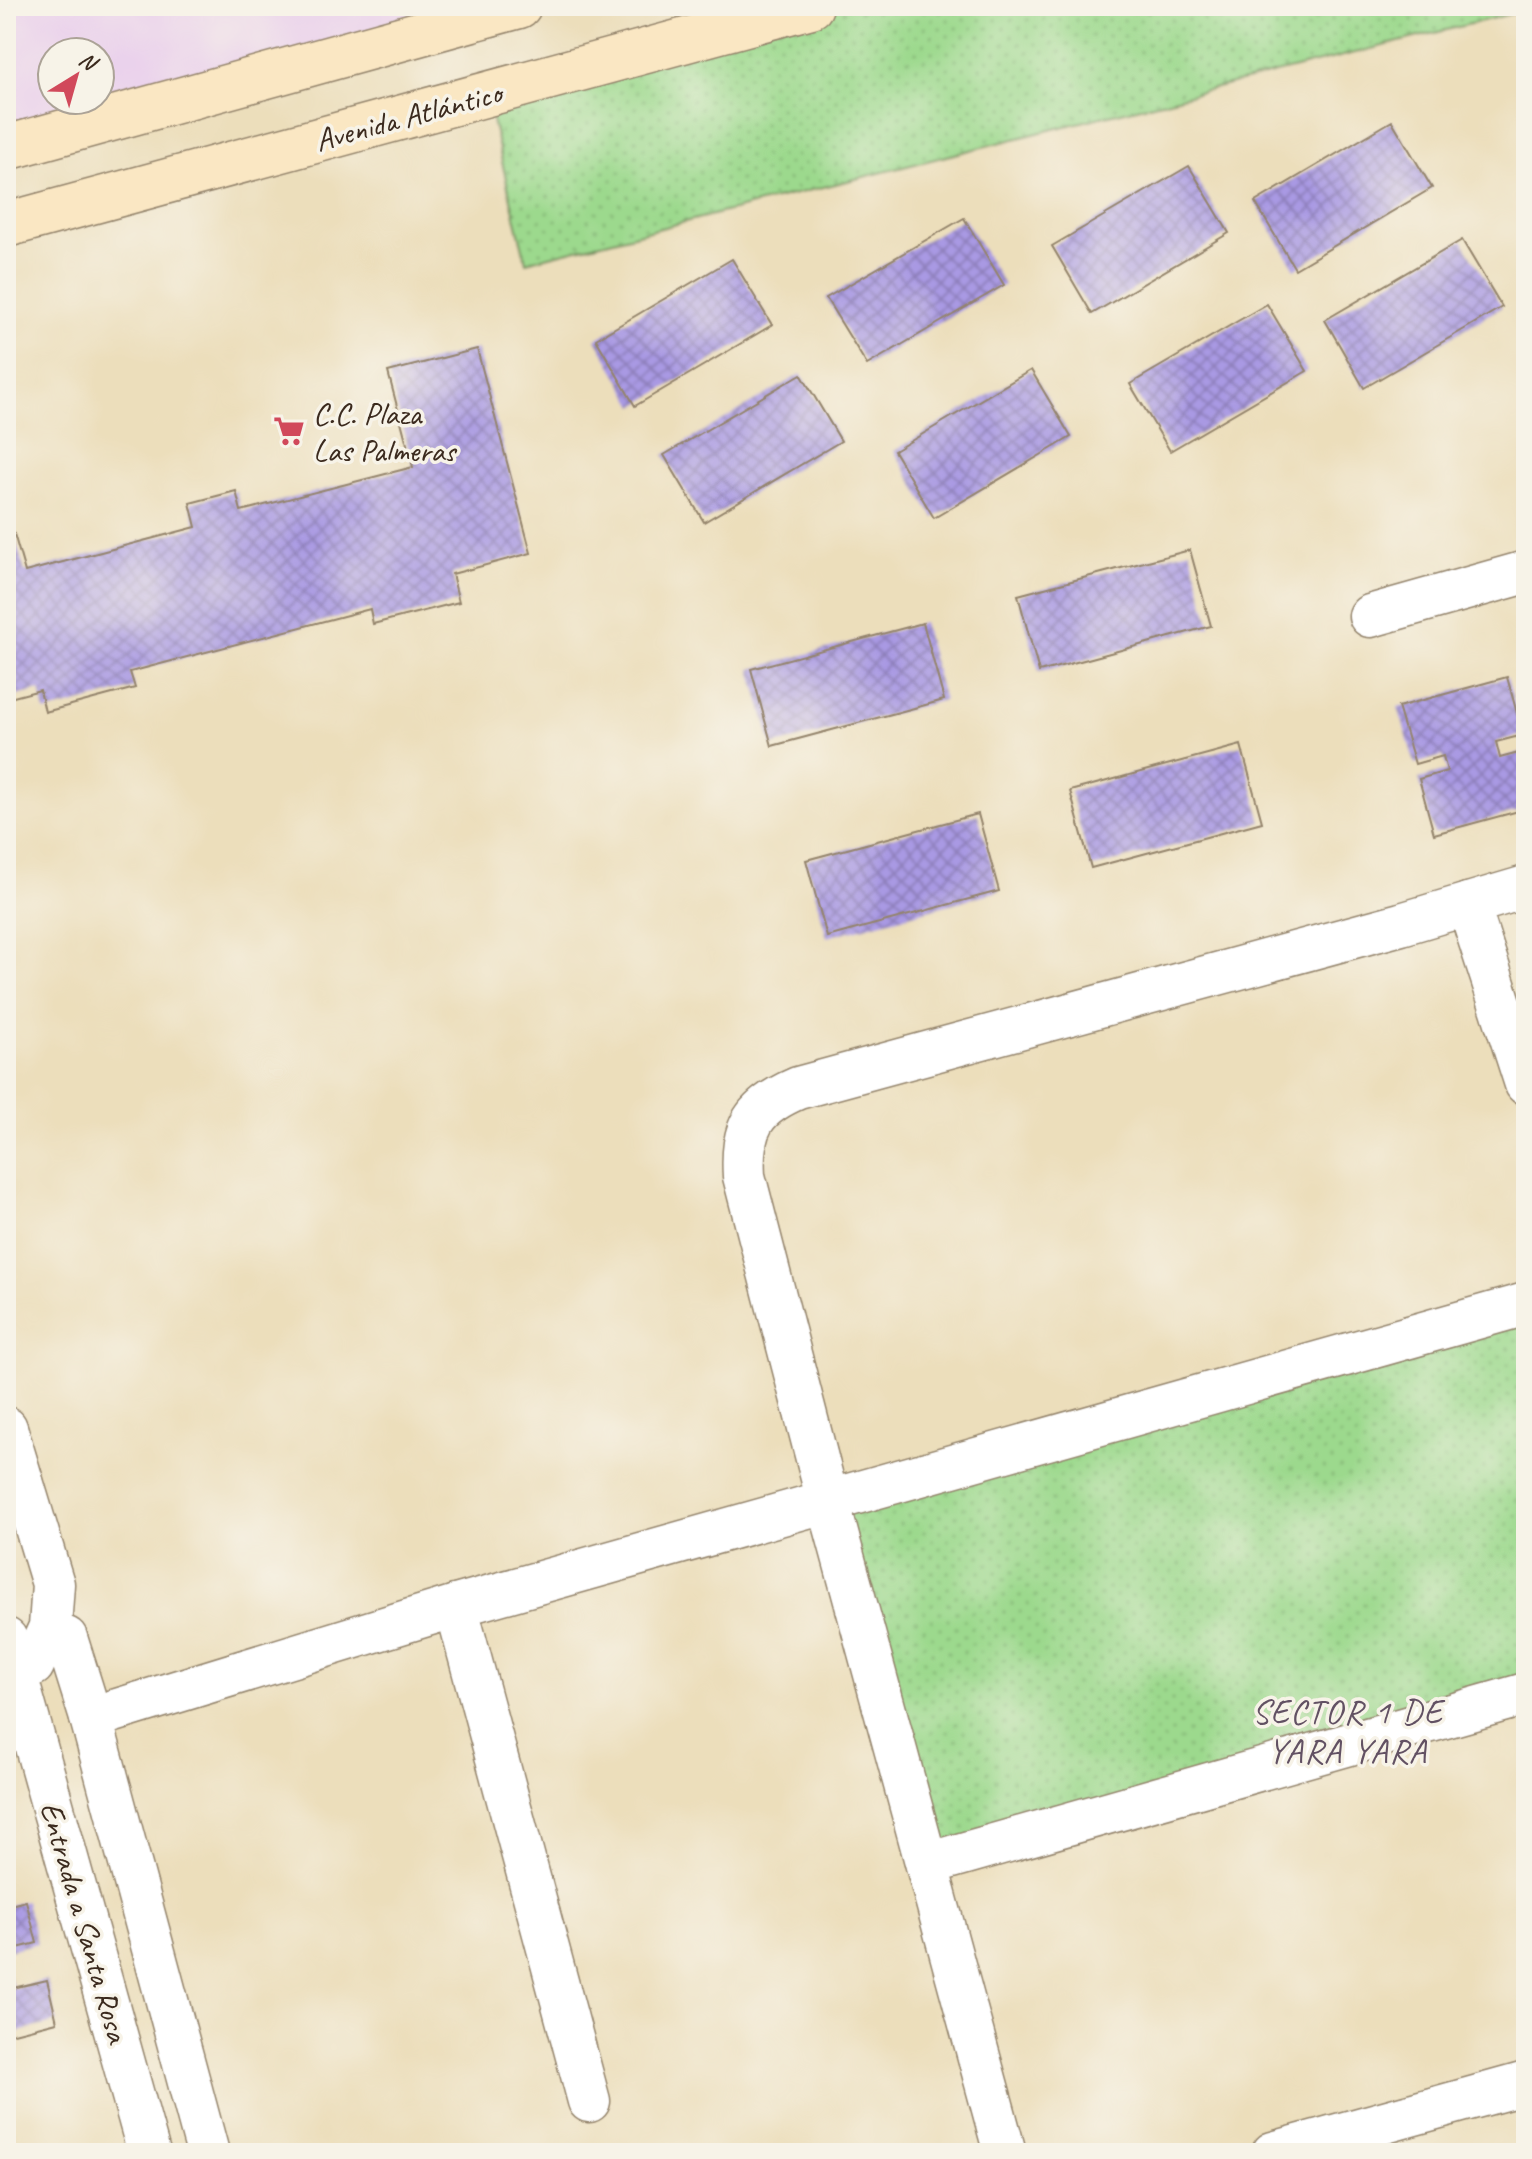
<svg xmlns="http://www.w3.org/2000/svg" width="1532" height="2159" viewBox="0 0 1532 2159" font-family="Caveat,sans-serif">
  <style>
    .built { fill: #ead1ec; fill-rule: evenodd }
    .grass { fill: url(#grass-dots); stroke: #6c8256; stroke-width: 2 }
    .building { fill: url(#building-cross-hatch) }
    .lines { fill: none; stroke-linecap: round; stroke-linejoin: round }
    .street-casing { stroke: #94846c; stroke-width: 45 }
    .secondary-casing { stroke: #94846c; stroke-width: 47 }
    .street { stroke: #fff; stroke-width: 42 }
    .secondary { stroke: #fae7c3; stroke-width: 44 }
    .labels { text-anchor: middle; stroke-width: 7; stroke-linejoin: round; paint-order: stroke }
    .street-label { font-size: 32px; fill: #3b2a1e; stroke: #f7f3e8 }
    .poi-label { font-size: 32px; fill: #3b2a1e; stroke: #f7f3e8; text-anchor: start }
    .neighbourhood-label { font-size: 34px; letter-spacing: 2px; fill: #625163; stroke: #f7f3e8 }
  </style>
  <defs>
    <pattern id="grass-dots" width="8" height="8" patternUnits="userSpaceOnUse" patternTransform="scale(2)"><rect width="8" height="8" fill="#9cd98d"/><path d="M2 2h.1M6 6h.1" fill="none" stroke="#87ba79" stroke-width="1.8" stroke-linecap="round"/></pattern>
    <pattern id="building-cross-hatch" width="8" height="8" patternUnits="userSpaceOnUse" patternTransform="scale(2)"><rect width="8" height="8" fill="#a999e3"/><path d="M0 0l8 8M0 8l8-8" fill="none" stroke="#8b7db7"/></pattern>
  </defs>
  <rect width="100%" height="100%" fill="#f7f3e8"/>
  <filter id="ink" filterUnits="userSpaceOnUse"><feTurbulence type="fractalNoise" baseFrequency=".0125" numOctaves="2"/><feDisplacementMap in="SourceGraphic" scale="16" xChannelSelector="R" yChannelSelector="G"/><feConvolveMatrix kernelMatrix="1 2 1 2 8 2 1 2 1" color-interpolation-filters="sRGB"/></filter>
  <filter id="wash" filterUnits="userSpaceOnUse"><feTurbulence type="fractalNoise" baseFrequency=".006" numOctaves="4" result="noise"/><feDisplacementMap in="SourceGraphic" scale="32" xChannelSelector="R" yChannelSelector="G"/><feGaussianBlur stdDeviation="1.8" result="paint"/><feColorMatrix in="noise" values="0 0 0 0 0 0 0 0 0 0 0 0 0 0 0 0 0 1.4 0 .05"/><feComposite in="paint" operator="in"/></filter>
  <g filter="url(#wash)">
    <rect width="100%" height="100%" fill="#ecdebb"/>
    <path class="built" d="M6,6H519L6,148ZM52,52H100V100H52Z"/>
    <g class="grass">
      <path d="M811,6H1526V10L526,262L486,95Z"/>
      <path d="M1526,1304V1694L927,1864L828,1501Z"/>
    </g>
    <g id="blocks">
      <g class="building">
        <path d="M1526,57V78H1525L1520,59Z"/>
        <path d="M1392,121L1432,188L1295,269L1255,202Z"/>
        <path d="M1189,166L1229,233L1092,314L1052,246Z"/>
        <path d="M964,218L1004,285L867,365L826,298Z"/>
        <path d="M1462,240L1502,307L1364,388L1325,320Z"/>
        <path d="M732,259L772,325L635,406L596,339Z"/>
        <path d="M1267,304L1307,371L1170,451L1130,384Z"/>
        <path d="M477,349L531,553L452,574L459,602L373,624L370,609L130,672L135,688L45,712L40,690L6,699V506L25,572L196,527L190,503L236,491L241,511L413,467L388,372Z"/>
        <path d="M1031,370L1071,437L934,518L894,451Z"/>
        <path d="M801,374L841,441L704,522L664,455Z"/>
        <path d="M1190,550L1211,626L1039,672L1018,595Z"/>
        <path d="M923,623L944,700L772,746L751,669Z"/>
        <path d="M1507,677L1523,735L1496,742L1500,758L1526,751V809L1434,834L1419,779L1447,771L1443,756L1415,764L1398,707Z"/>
        <path d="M1241,745L1262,822L1091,868L1070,791Z"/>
        <path d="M978,814L999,891L827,937L806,860Z"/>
        <path d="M26,1901L37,1943L6,1951V1906Z"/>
        <path d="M7,1966L13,1988L47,1980L57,2022L6,2035Z"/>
      </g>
    </g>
  </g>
  <g filter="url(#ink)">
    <use href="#blocks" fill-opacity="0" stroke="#94846c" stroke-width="2"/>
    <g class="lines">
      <defs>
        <g id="street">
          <path d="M1370,616L1526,572"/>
          <path d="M1468,904L1526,1084"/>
          <path d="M6,1428L53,1584L50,1627L33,1665"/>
          <path d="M456,1606L589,2101"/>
          <path d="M66,1638L91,1718L208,2153"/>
          <path d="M6,1639L149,2153"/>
          <path d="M91,1718L456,1606L1526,1304"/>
          <path d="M927,1864L1526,1694"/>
          <path d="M1005,2153L828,1501L744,1176C741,1127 753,1107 798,1088L1401,924L1526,887"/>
          <path d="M1273,2153L1526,2083"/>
        </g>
        <g id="secondary">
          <path d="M6,148L519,6"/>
          <path d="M6,225L811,6"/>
        </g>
      </defs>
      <use href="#street" class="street-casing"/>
      <use href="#secondary" class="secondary-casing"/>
      <use href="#street" class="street"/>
      <use href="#secondary" class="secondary"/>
    </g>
  </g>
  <defs>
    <symbol id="supermarket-bare" viewBox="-9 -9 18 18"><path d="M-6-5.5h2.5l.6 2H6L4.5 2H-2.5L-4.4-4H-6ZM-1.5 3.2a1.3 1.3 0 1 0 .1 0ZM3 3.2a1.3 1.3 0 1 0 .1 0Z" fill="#d1495b" stroke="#f7f3e8" stroke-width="2.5" paint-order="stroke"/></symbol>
  </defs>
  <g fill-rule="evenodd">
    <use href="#supermarket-bare" x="267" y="409" width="44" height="44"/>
  </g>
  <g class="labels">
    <g class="street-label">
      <text transform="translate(408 116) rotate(-15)" y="11">Avenida Atlántico</text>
      <text transform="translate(85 1922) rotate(74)" y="11">Entrada a Santa Rosa</text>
    </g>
    <g class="poi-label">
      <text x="313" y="424">C.C. Plaza<tspan x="313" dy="37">Las Palmeras</tspan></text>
    </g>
    <g class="neighbourhood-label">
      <text x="1348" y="1723">SECTOR 1 DE<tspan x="1348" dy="39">YARA YARA</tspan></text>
    </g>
  </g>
  <rect width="1532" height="2159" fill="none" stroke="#f7f3e8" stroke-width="32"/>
  <g transform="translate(76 76) rotate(37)"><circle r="38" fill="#f7f3e8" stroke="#aca397" stroke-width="2"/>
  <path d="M0-6L14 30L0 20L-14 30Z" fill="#d1495b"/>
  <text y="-12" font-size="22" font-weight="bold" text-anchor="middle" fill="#3b2a1e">N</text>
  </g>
</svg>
